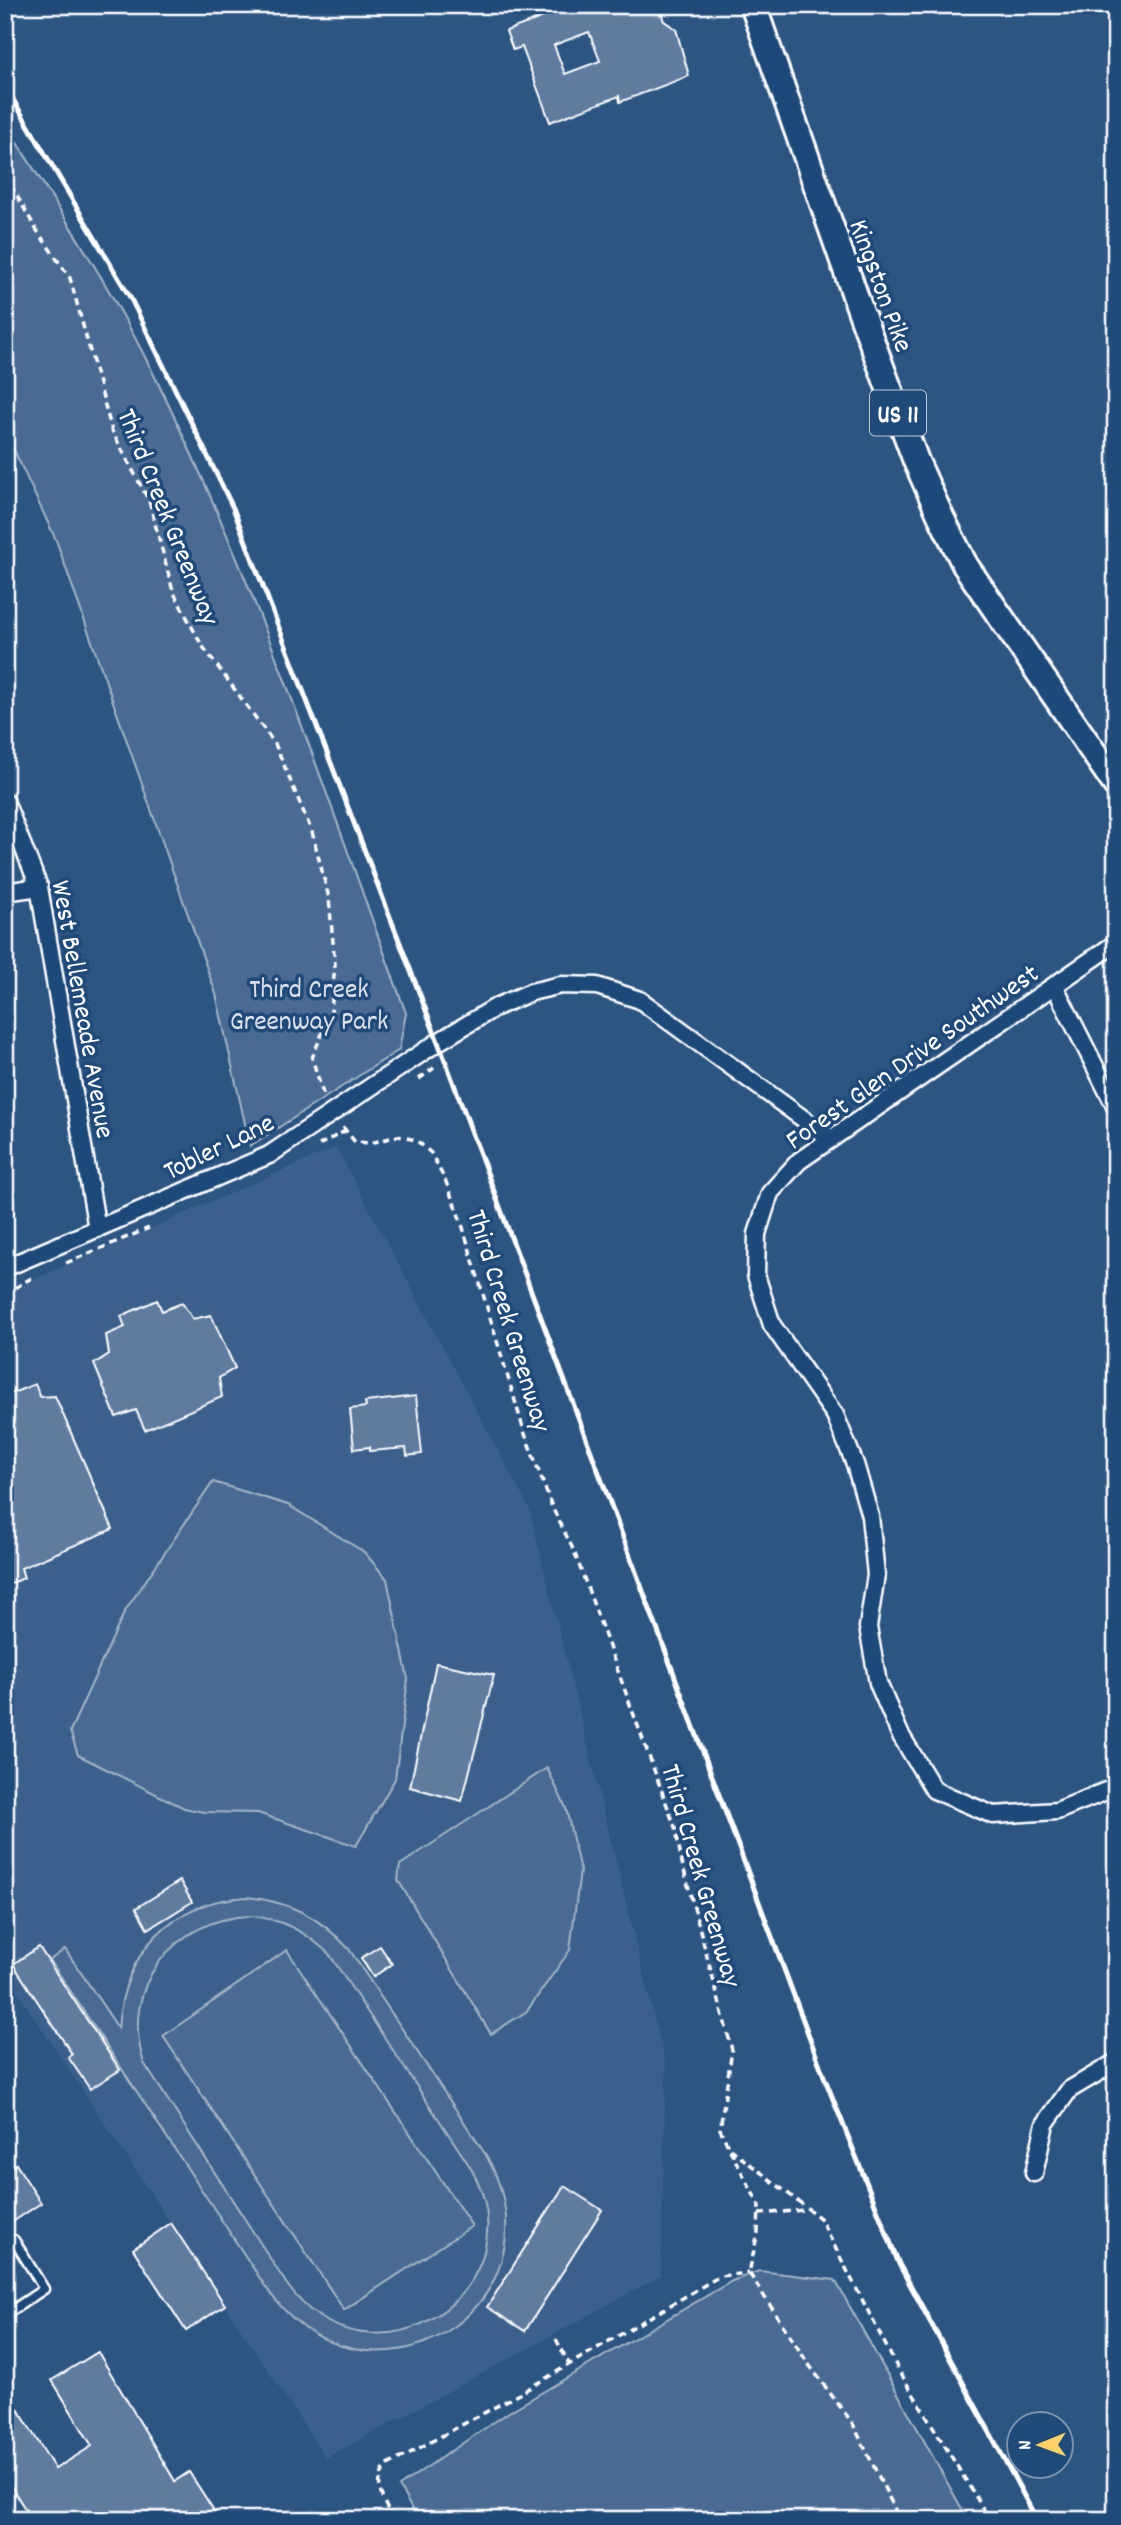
<svg xmlns="http://www.w3.org/2000/svg" width="1121" height="2525" viewBox="0 0 1121 2525" font-family="Dekko,sans-serif">
  <style>
    .built { fill: #3b618b }
    .green { fill: #486b92; stroke: #a4b5c8; stroke-width: 2; fill-rule: evenodd }
    .building { fill: #5e7c9f; stroke: #fff; stroke-width: 2; fill-rule: evenodd }
    .lines { fill: none; stroke-linecap: round; stroke-linejoin: round }
    .lane-casing { stroke: #fff; stroke-width: 13 }
    .street-casing { stroke: #fff; stroke-width: 21 }
    .primary-casing { stroke: #fff; stroke-width: 30 }
    .path { stroke: #fff; stroke-width: 3.5; stroke-dasharray: 7 5; stroke-linecap: butt }
    .lane { stroke: #1f4a7a; stroke-width: 8 }
    .street { stroke: #1f4a7a; stroke-width: 16 }
    .primary { stroke: #1f4a7a; stroke-width: 24 }
    .rail { stroke: #fff; stroke-width: 5 }
    .labels { text-anchor: middle; stroke-width: 7; stroke-linejoin: round; paint-order: stroke }
    .shield { fill: #1f4a7a; stroke: #bcc9d7; stroke-width: 2 }
    .shield-label { font-size: 26px; font-weight: bold; fill: #fff }
    .street-label { font-size: 28px; fill: #fff; stroke: #1f4a7a }
    .park-label { font-size: 28px; fill: #dae1e9; stroke: #1f4a7a }
  </style>
  <rect width="100%" height="100%" fill="#2c5582"/>
  <filter id="ink" filterUnits="userSpaceOnUse"><feTurbulence type="fractalNoise" baseFrequency=".0143" numOctaves="2"/><feDisplacementMap in="SourceGraphic" scale="14" xChannelSelector="R" yChannelSelector="G"/><feConvolveMatrix kernelMatrix="1 2 1 2 8 2 1 2 1" color-interpolation-filters="sRGB"/></filter>
  <g filter="url(#ink)">
    <path class="built" d="M336,1147L529,1508L666,2065L661,2276L326,2458L5,1973V1292Z"/>
    <g class="green">
      <path d="M5,124C58,207 113,290 156,379C257,583 328,800 406,1013L399,1050L250,1146L216,994L56,540L5,431Z"/>
      <path d="M213,1482L288,1505L364,1552L387,1579L408,1679L395,1779L356,1846L258,1813L204,1812L184,1808L78,1755L70,1731L125,1611Z"/>
      <path d="M547,1768L566,1808L580,1871L570,1950L527,2011L491,2034L398,1880L400,1865Z"/>
      <path d="M246,1897C289,1901 320,1917 349,1949L486,2155C571,2308 365,2433 265,2286L50,1960L65,1949L118,2028C124,1953 169,1902 246,1897ZM251,1916C282,1919 306,1932 329,1954L467,2162C547,2287 370,2404 286,2283L144,2063C119,1988 173,1918 251,1916Z"/>
      <path d="M287,1950L472,2226L344,2310L163,2036Z"/>
      <path d="M759,2271L835,2280L968,2520H418L399,2486L512,2410L732,2281Z"/>
    </g>
    <g class="building">
      <path d="M575,5H658L664,21L676,29L689,76L620,102L619,96L550,122L522,47L513,50L506,31ZM589,32L600,61L565,74L554,45Z"/>
      <path d="M157,1300L162,1311L182,1303L193,1319L211,1315L235,1368L219,1378L222,1397L145,1430L136,1410L116,1417L94,1364L109,1354L106,1335L125,1327L121,1316Z"/>
      <path d="M35,1384L40,1397L55,1396L113,1529L21,1568L24,1578L5,1586V1396Z"/>
      <path d="M416,1396L422,1454L407,1456L406,1448L370,1451V1447L354,1449L350,1409L366,1407L365,1402Z"/>
      <path d="M436,1663L494,1675L462,1801L410,1787Z"/>
      <path d="M180,1881L192,1902L148,1929L136,1908Z"/>
      <path d="M380,1946L392,1964L373,1977L361,1958Z"/>
      <path d="M39,1947L120,2070L90,2089L68,2057L72,2054L13,1964Z"/>
      <path d="M16,2164L41,2203L5,2227V2171Z"/>
      <path d="M564,2186L602,2210L525,2331L487,2307Z"/>
      <path d="M171,2223L225,2305L186,2331L133,2249Z"/>
      <path d="M98,2352L175,2481L189,2472L220,2520H47L43,2514L32,2520L5,2477V2388L55,2469L92,2446L52,2380Z"/>
    </g>
    <g class="lines">
      <defs>
        <path id="lane" d="M5,2246L14,2240L44,2289L5,2315"/>
        <g id="street">
          <path d="M5,801L39,887L97,1229"/>
          <path d="M5,892L39,887"/>
          <path d="M1116,943L799,1161L770,1193L757,1234L756,1275L772,1325L835,1415L855,1464L870,1516L876,1575L868,1627L878,1683L900,1734L934,1790L993,1815L1057,1811L1116,1787"/>
          <path d="M1055,987L1116,1108"/>
          <path d="M5,1268L269,1155L438,1042L496,1007L531,992L561,985L597,986L640,1000L831,1139"/>
          <path d="M1034,2173L1045,2124L1069,2090L1116,2062"/>
        </g>
        <path id="primary" d="M753,5L863,318L916,461L941,517L965,565L1116,785"/>
      </defs>
      <use href="#lane" class="lane-casing"/>
      <use href="#street" class="street-casing"/>
      <use href="#primary" class="primary-casing"/>
      <g class="path">
        <path d="M5,175L36,229L70,278L112,431L149,501L173,591L201,644L275,744L312,832L329,898L335,964L331,1012L312,1058L324,1097"/>
        <path d="M419,1079L434,1068"/>
        <path d="M343,1127L355,1142L371,1143L398,1136L416,1140L431,1153L446,1182L462,1224L524,1431L552,1507L574,1551L676,1830L681,1859L732,2050L720,2129L729,2148L820,2218L898,2369L990,2520"/>
        <path d="M319,1145L345,1131"/>
        <path d="M66,1263L149,1228"/>
        <path d="M5,1294L33,1277"/>
        <path d="M730,2150L759,2205L758,2232L749,2273L807,2362L853,2424L900,2520"/>
        <path d="M759,2214L805,2210"/>
        <path d="M556,2339L569,2364"/>
        <path d="M393,2520C384,2501 372,2486 386,2466L519,2394L720,2276L749,2273"/>
      </g>
      <use href="#lane" class="lane"/>
      <use href="#street" class="street"/>
      <use href="#primary" class="primary"/>
      <path class="rail" d="M5,86L131,299L233,508L445,1060L825,2079L899,2264L1037,2520"/>
    </g>
  </g>
  <g class="labels">
    <rect class="shield" x="870" y="390.5" width="56" height="45" rx="5"/>
    <g class="shield-label">
      <text x="898" y="422">US 11</text>
    </g>
    <g class="street-label">
      <text transform="translate(883 285) rotate(70)" y="10">Kingston Pike</text>
      <text transform="translate(170 516) rotate(68)" y="10">Third Creek Greenway</text>
      <text transform="translate(85 1009) rotate(80)" y="10">West Bellemeade Avenue</text>
      <text transform="translate(911 1055) rotate(-35)" y="10">Forest Glen Drive Southwest</text>
      <text transform="translate(218 1145) rotate(-26)" y="10">Tobler Lane</text>
      <text transform="translate(511 1320) rotate(73)" y="10">Third Creek Greenway</text>
      <text transform="translate(703 1875) rotate(74)" y="10">Third Creek Greenway</text>
    </g>
    <g class="park-label">
      <text x="309" y="997">Third Creek<tspan x="309" dy="32">Greenway Park</tspan></text>
    </g>
  </g>
  <rect width="1121" height="2525" fill="none" stroke="#1f4a7a" stroke-width="28"/>
  <rect x="14" y="14" width="1093" height="2497" fill="none" stroke="#fff" stroke-width="2.5" filter="url(#ink)"/>
  <g transform="translate(1040 2445) rotate(269)"><circle r="33" fill="#1f4a7a" stroke="#7992af" stroke-width="2"/>
  <path d="M0-5L12 26L0 18L-12 26Z" fill="#ffd166"/>
  <text y="-10" font-size="19" font-weight="bold" text-anchor="middle" fill="#ffffff">N</text>
  </g>
</svg>
